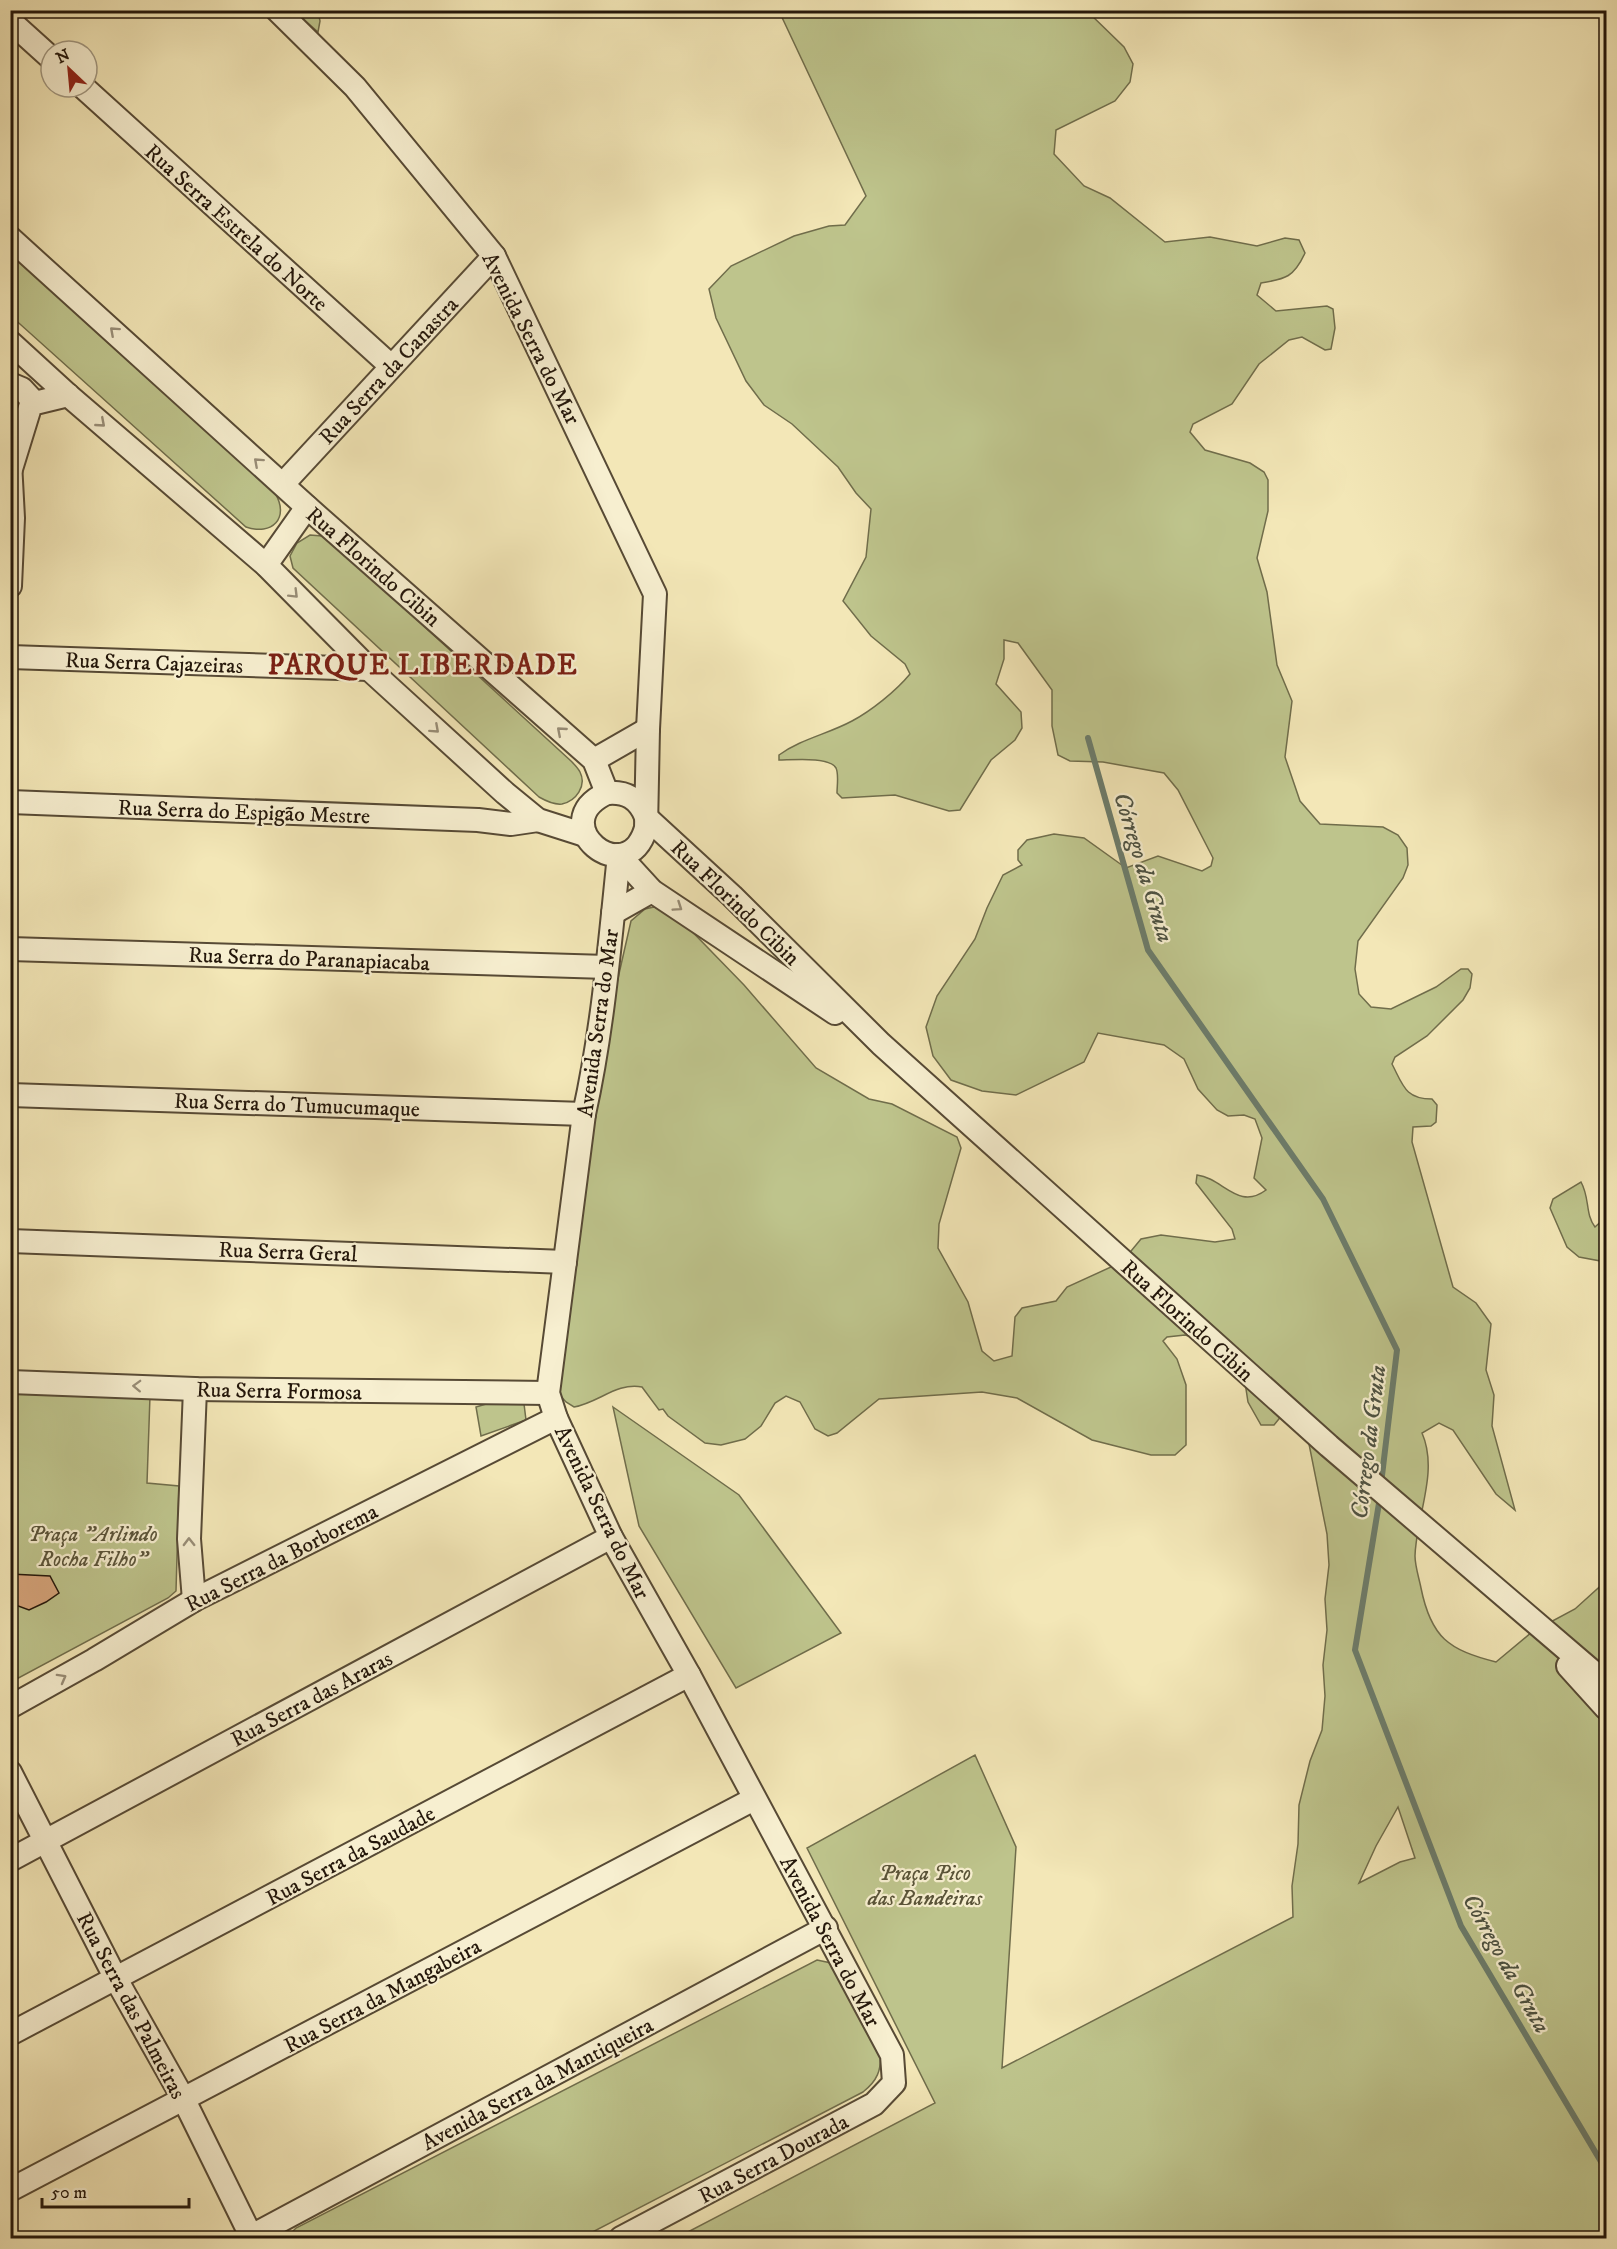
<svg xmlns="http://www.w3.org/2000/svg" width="1617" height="2249" viewBox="0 0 1617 2249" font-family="'IM FELL DW Pica',serif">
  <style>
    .green { fill: #bec48c; stroke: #706d4b; stroke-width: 1.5; fill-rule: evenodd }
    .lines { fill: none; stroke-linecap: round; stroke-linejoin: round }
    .stream { stroke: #6c7c6b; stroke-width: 6 }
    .building { fill: #d7a57c; stroke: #23160a; stroke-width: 1.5 }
    .street-casing { stroke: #574a35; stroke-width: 26 }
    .street { stroke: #f7efd0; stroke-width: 22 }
    .oneway { stroke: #988d77 }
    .labels { text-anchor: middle; stroke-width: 4.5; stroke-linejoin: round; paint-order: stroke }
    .street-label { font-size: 22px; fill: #23160a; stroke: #f7efd0 }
    .park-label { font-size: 22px; font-style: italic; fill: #595338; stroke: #f7efd0 }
    .water-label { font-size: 24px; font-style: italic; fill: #4d5242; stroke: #f7efd0 }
    .district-label { font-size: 28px; font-weight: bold; letter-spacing: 1.5px; fill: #7a1f14; stroke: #f7efd0 }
  </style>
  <rect width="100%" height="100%" fill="#f3e7b7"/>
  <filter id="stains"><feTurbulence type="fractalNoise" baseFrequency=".00333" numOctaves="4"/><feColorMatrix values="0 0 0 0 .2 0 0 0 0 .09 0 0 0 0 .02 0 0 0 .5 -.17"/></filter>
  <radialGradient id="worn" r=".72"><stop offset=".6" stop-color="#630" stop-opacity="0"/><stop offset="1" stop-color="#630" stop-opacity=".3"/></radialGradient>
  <g class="green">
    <path d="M294,11H318L320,21L318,32Z"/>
    <path d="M779,11H1087L1124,47L1133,64L1130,82L1115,101L1056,130L1054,154L1084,186L1110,198L1165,242L1210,237L1257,246L1285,238L1299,240L1305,253C1294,277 1286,279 1261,283L1257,295L1276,311L1327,306L1333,309L1335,328L1331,349L1325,350L1302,337L1289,340L1259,364L1232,404L1193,424L1190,432L1205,450L1250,463L1264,472L1268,480V511L1257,558L1267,592L1277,665L1292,701L1285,757L1300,801L1320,824L1383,827L1398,835L1407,848L1408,865L1403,878L1358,941L1355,969L1359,994L1371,1007L1391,1009L1436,987L1461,969H1468L1472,974L1470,988L1463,1000L1427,1036L1395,1057L1392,1064C1403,1085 1405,1099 1432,1099L1437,1105L1436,1122L1431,1126L1413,1127L1412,1142L1453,1287L1476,1303L1491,1324L1486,1370L1494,1395L1492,1426L1515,1510L1496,1494L1453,1430L1439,1423L1422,1433C1439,1472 1416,1516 1415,1556C1415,1566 1419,1578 1421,1588C1431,1638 1449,1650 1496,1662L1532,1632L1575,1609L1606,1581V2238H688L684,2234L935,2103L807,1848L975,1755L1016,1847L1002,2068L1293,1917L1292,1886L1298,1844L1299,1805L1310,1761L1322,1730L1325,1696L1323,1665L1327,1630L1325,1599L1329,1565L1327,1534L1308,1439L1287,1409L1274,1425H1261L1248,1402L1244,1376L1216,1344L1185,1335L1167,1337L1163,1341L1177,1359L1186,1385V1445L1175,1455H1151L1092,1440L1017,1398L982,1392L879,1399L837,1433L828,1436L815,1429L800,1402L786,1396L775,1403L761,1426L745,1439L721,1445L705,1443L668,1416L663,1409L659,1410L642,1387C617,1382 598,1403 574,1407L566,1402L558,1393L577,1224L616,987L631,921L645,909L654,907L673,912L744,985L816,1068L869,1099L892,1104L957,1137L961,1148L939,1224L938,1248L968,1302L982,1351L994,1361L1012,1356L1015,1317L1022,1308L1056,1301L1067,1287L1122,1262L1141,1239L1161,1235L1215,1242L1235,1239L1232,1229L1196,1183L1197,1175C1223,1178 1238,1211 1266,1190L1254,1178L1262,1138L1255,1119L1244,1115L1228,1116L1217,1110L1198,1089L1184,1059L1164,1045L1098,1033L1084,1062L1016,1095L982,1091L951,1080L933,1056L926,1027L937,996L975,939L987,908L1003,875L1022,865L1018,860V850L1027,840L1054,834L1084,838L1126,868L1158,856L1202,871L1211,866L1213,858L1178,790L1164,773L1103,762L1070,761L1058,755L1052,726V690L1018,643L1004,640V659L996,684L1021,712L1022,728L1015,740L991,760L960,810L949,811L895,795L842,798L837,793C837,786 839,774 836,768C829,756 791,760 779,760V755C801,739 828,734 852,721C871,711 896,691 910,674L905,664L871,636L843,601L866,557L871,509L856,493L838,467L792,424L764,405L746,381L716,318L709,289L731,266L794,236L829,226L845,225L866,196ZM1398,1807L1415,1858L1400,1862L1359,1883L1376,1846Z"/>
    <path d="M10,252L275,493C290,518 272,536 246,527L11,316Z"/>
    <path d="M310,535L322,536L332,542L571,761C574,764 578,768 580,772C587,786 576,801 562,804C554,805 546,801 539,797L293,568L290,556L297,543Z"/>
    <path d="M1581,1182C1590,1198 1585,1214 1595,1227L1606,1217V1262L1579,1257L1567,1247L1550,1208L1553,1199Z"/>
    <path d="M11,1391L150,1396L147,1483L179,1486L176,1591L168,1598L11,1682Z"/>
    <path d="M493,1402L524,1404L526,1420L481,1436L476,1407Z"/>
    <path d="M613,1407L739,1495L841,1633L736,1688L639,1526Z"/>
    <path d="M817,1960L831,1963L880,2052C882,2070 877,2081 863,2092L581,2238H286L296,2228Z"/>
  </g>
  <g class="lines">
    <g class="stream">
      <path d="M1088,738L1148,950L1323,1199L1397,1350L1381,1484"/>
      <path d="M1380,1497L1355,1650L1461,1926L1606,2170"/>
    </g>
  </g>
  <path class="building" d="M10,1574L50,1576L59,1593L46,1602L29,1610L10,1603Z"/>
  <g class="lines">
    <defs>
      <g id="street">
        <path d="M277,10L355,87L494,256L655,594L648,729L646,828C627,894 542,823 607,793"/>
        <path d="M10,21L51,58"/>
        <path d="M83,87L391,366"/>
        <path d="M10,238L307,507L594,760L607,793C626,791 639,799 646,817L732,896L881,1044L1329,1446L1606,1683"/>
        <path d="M10,342L68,395L266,565L369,669L505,793L538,820L585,835"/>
        <path d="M10,384L22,389L35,403"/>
        <path d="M10,462L13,518L10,586"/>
        <path d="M11,469L31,404L68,395"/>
        <path d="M283,484L494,256"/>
        <path d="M266,565L307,507"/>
        <path d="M10,657L369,669"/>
        <path d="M594,760L648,729"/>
        <path d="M10,802L478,820L511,824L538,820"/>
        <path d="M619,855C610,941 603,1029 584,1114L548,1393L556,1418L611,1537L689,1675L892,2055L894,2083L874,2104L621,2238"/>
        <path d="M619,855L652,891L835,1013"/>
        <path d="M613,913L652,891"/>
        <path d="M10,949L607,967"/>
        <path d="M10,1095L584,1114"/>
        <path d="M10,1241L565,1262"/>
        <path d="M10,1382L195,1389L548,1393"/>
        <path d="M194,1600L189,1539L195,1389"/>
        <path d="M1568,1666L1606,1708"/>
        <path d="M10,1707L94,1660L194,1600L556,1418"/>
        <path d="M10,1772L116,1979L184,2100L252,2238"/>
        <path d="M10,1860L611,1537"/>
        <path d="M10,2034L689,1675"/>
        <path d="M10,2190L754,1799"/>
        <path d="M248,2238L826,1928"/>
      </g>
    </defs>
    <use href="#street" class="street-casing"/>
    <use href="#street" class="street"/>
  </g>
  <defs><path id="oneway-chevron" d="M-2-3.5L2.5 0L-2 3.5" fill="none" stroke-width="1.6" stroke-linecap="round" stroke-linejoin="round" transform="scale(1.5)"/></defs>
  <g class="oneway">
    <use href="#oneway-chevron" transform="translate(114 331) rotate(-138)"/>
    <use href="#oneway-chevron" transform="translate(101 423) rotate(41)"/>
    <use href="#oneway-chevron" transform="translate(258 462) rotate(-138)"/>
    <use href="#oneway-chevron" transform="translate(294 594) rotate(45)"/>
    <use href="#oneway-chevron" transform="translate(435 729) rotate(42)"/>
    <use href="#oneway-chevron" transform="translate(561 731) rotate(-139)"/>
    <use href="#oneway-chevron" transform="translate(678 907) rotate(34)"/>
    <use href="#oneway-chevron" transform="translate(137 1386) rotate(-178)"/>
    <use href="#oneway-chevron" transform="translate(189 1542) rotate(-91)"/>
    <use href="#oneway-chevron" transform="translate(62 1678) rotate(-29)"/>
  </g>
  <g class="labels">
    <g class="street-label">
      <text transform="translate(237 227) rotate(42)" y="8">Rua Serra Estrela do Norte</text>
      <text transform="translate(532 338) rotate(63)" y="8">Avenida Serra do Mar</text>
      <text transform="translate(388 370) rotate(-47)" y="8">Rua Serra da Canastra</text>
      <text transform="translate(374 566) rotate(41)" y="8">Rua Florindo Cibin</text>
      <text transform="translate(154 662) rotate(2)" y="8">Rua Serra Cajazeiras</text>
      <text transform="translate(244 811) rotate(2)" y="8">Rua Serra do Espigão Mestre</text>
      <text transform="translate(736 902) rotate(44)" y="8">Rua Florindo Cibin</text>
      <text transform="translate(309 958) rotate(2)" y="8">Rua Serra do Paranapiacaba</text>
      <text transform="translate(597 1023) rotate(-82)" y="8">Avenida Serra do Mar</text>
      <text transform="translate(297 1104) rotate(2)" y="8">Rua Serra do Tumucumaque</text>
      <text transform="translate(288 1251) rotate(2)" y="8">Rua Serra Geral</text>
      <text transform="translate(1188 1320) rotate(42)" y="8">Rua Florindo Cibin</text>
      <text transform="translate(279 1390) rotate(1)" y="8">Rua Serra Formosa</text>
      <text transform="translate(603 1512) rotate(64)" y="8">Avenida Serra do Mar</text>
      <text transform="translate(281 1557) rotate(-27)" y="8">Rua Serra da Borborema</text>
      <text transform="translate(311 1698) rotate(-28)" y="8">Rua Serra das Araras</text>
      <text transform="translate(350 1855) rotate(-28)" y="8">Rua Serra da Saudade</text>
      <text transform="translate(831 1941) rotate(62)" y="8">Avenida Serra do Mar</text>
      <text transform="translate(382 1995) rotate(-28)" y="8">Rua Serra da Mangabeira</text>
      <text transform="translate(132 2005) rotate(62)" y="8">Rua Serra das Palmeiras</text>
      <text transform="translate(537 2083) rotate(-28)" y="8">Avenida Serra da Mantiqueira</text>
      <text transform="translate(773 2158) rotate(-28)" y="8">Rua Serra Dourada</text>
    </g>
    <g class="park-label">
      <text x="93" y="1541">Praça "Arlindo<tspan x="93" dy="25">Rocha Filho"</tspan></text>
      <text x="925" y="1880">Praça Pico<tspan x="925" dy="25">das Bandeiras</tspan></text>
    </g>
    <g class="water-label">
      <text transform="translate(1144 867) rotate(73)" y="8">Córrego da Gruta</text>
      <text transform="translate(1368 1442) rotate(-83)" y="8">Córrego da Gruta</text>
      <text transform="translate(1507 1963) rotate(61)" y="8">Córrego da Gruta</text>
    </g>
    <g class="district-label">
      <text x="423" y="674">PARQUE LIBERDADE</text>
    </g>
  </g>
  <rect width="1617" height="2249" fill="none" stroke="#f3e7b7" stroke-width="36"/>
  <rect x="12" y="12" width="1593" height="2225" fill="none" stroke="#23160a" stroke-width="3"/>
  <rect x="18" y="18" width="1581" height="2213" fill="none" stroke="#23160a" stroke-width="1.5"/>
  <g transform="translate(69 69) rotate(334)"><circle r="28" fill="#f7efd0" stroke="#a29881" stroke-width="1.5"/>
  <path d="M0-4.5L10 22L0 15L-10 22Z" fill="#8f2418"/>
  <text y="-9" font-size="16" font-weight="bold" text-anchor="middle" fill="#23160a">N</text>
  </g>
  <path d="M42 2198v9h147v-9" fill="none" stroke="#23160a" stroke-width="3"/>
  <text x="51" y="2198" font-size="18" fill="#23160a" stroke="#f7efd0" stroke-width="4.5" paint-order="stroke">50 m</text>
  <rect width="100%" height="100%" filter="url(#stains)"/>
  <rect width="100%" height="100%" fill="url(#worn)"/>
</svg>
